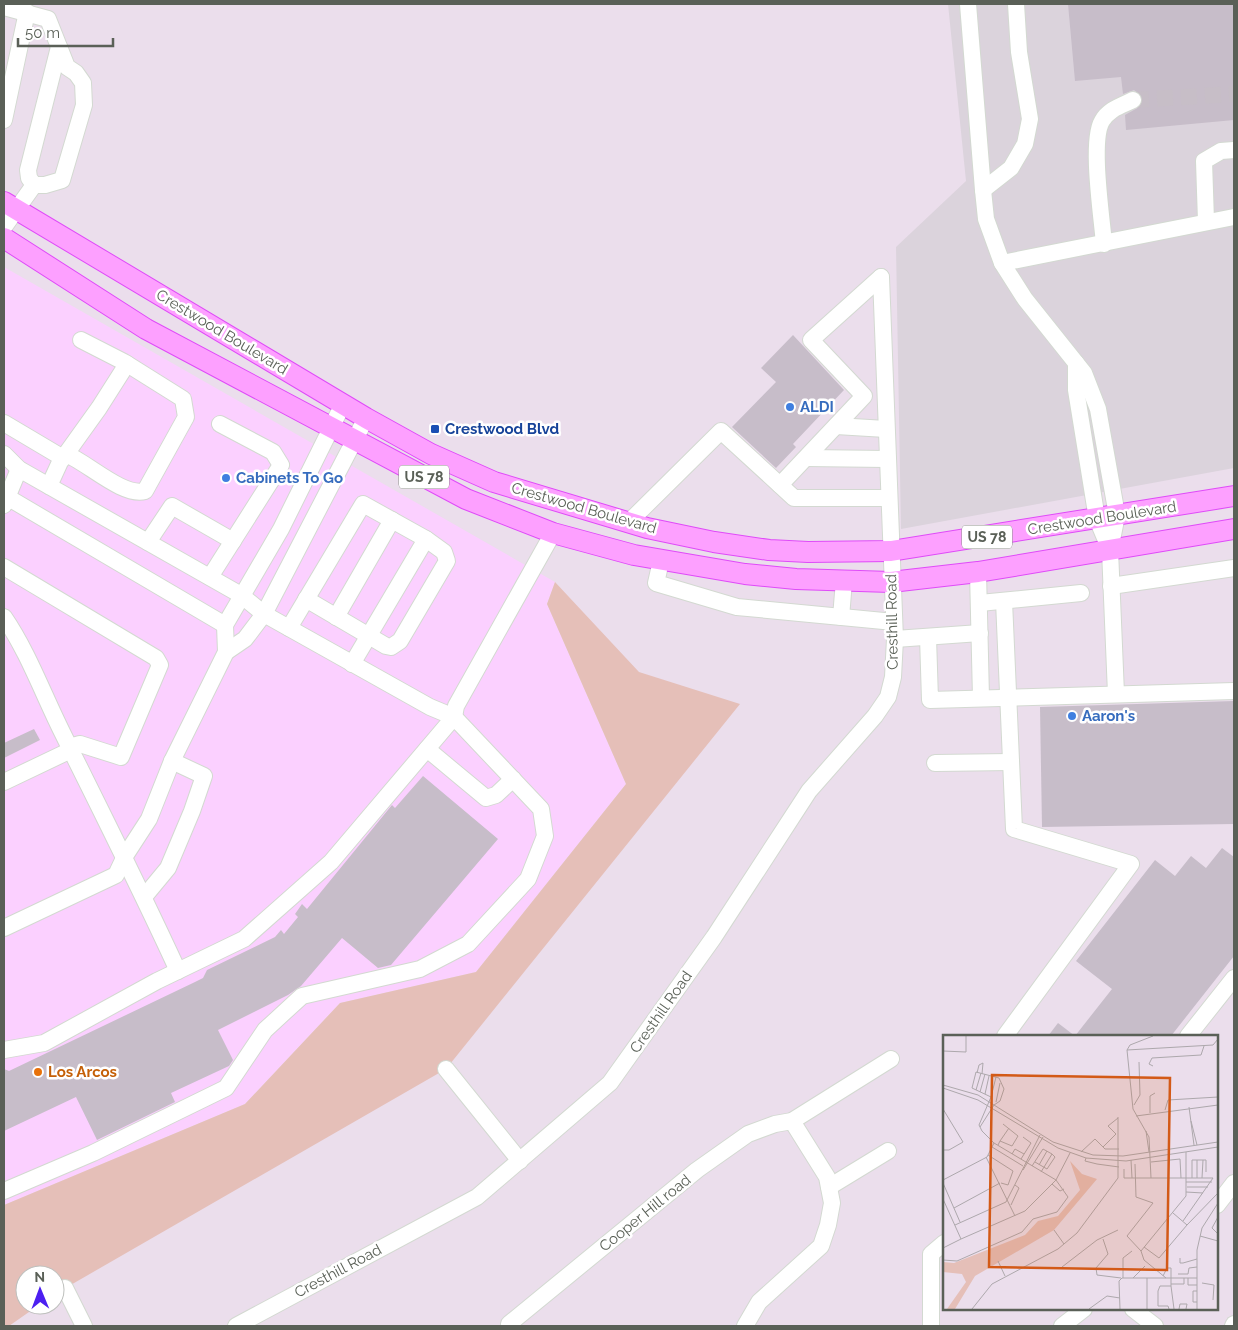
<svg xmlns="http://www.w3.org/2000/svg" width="1238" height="1330" viewBox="0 0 1238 1330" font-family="Raleway,sans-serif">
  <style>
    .commercial { fill: #fbd0ff }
    .industrial { fill: #dbd3dc }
    .green { fill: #e5bfb8 }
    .building { fill: #c7bdc9 }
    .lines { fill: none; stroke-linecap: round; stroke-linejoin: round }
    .minor-tunnel { stroke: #c7bec7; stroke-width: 16; stroke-dasharray: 16 8; stroke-linecap: butt }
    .minor-casing { stroke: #d3d9d1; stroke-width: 18 }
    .major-casing { stroke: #df4bf8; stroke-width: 22 }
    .minor { stroke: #fff; stroke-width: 16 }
    .major { stroke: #fda0ff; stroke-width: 20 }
    .shop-dot { fill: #3f7fe0; stroke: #fff; stroke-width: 2 }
    .transit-dot { fill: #1a4fb4; stroke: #fff; stroke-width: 2 }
    .food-dot { fill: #e8710a; stroke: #fff; stroke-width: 2 }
    .labels { text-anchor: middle; stroke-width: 5; stroke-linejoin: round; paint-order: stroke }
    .shield { fill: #fff; stroke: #8c9089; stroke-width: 1 }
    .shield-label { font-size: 14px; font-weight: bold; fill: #5a6057 }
    .street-label { font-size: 15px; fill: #5a6057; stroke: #fff }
    .shop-label { font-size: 15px; font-weight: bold; fill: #366cbe; stroke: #fff; text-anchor: start }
    .transit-label { font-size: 15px; font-weight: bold; fill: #164399; stroke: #fff; text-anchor: start }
    .food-label { font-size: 15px; font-weight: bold; fill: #c56008; stroke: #fff; text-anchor: start }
    .inset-road { fill: none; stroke: #ada8ac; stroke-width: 1 }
    .view { fill: #d35a17; fill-opacity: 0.15; stroke: #d35a17; stroke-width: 2.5 }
    .inset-edge { fill: none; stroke: #5a6057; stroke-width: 2.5 }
  </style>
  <rect width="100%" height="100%" fill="#ebdeec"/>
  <path class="commercial" d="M4,267L555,582L547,604L626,784L476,972L340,1003L245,1104L4,1205Z"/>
  <path class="industrial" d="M948,4H1234V468L901,529L896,247L966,181Z"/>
  <path class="green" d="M555,582L639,672L740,704L446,1069L55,1294V1275H25V1305H39L9,1326H4V1205L245,1104L340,1003L476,972L626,784L547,604Z"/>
  <g class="building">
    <path d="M1068,4H1234V120L1126,130L1125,115L1141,106L1142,96L1134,90L1123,94L1121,77L1075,81Z"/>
    <path d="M793,335L844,390L793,444L796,447L776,468L732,427L776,382L761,368Z"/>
    <path d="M1234,701V824L1042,827L1040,707Z"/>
    <path d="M34,729L40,740L4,758V743Z"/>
    <path d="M423,776L498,839L391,965L378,968L342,938L301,986L288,995L218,1030L233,1060L229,1066L171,1093L175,1102L97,1140L76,1097L4,1131V1069L9,1071L195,982L203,978L207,970L275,937L281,930L284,934L298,917L295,914L302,904L307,909L392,805L395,808Z"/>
    <path d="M1222,848L1234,857V956L1171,1036H1075L1112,989L1076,961L1155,860L1175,876L1191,856L1206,868Z"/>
    <path d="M1058,1023L1075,1036H1048Z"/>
  </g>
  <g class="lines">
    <path class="minor-tunnel" d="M1133,100L1234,94"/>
    <defs>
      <g id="minor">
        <path d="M968,4L983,190L986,219L1002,263L1025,299L1084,373L1098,409L1117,515L1110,550L1116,694"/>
        <path d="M4,7L48,19L67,67L76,73L83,83L84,105L62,180L45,185H34L4,227"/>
        <path d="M4,120L27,12"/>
        <path d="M34,185L29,178L28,170L59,47"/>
        <path d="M983,190L1011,168L1025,144L1030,119L1019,52L1016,4"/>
        <path d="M1206,221L1204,161L1221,151L1234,150"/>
        <path d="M1104,244C1102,218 1090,141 1102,121C1109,109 1121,106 1133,100"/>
        <path d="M1002,263L1234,217"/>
        <path d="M1076,363V390L1097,519L1110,550"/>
        <path d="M4,423L63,458"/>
        <path d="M836,426L886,429"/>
        <path d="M4,454L19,469L241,595L264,614L430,707L454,717L456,706L553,533"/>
        <path d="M66,454L99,408L127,364"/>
        <path d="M806,458L887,459"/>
        <path d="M780,485L864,396L811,340L881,277"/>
        <path d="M49,486L60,462L66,454C88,463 123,497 145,491L186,417L183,399L124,362L81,340"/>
        <path d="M7,497L225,625"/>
        <path d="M4,505L19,469"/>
        <path d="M629,522L721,431L794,498H889"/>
        <path d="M148,542L172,506L233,541"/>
        <path d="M661,561L656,583L737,607L894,622"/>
        <path d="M4,567L156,658L160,665L121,757L80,744L69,747"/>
        <path d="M978,572L981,698"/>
        <path d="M210,577L281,465L273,452L220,424"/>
        <path d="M1111,586L1234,568"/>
        <path d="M306,599L386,646L391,647L400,641L447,561L444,552L426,539"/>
        <path d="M1004,601L1014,829L1131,864L1005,1036"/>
        <path d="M980,603L1081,593"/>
        <path d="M4,617C28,652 43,694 62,732C101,811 141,890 178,971"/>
        <path d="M336,617L392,520"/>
        <path d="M841,617L844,581"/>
        <path d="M289,628L363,504L426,539L352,664"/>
        <path d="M928,637L930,700L1234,691"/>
        <path d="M895,639L980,633"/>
        <path d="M226,652L245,639L264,614L366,418"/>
        <path d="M427,749L486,798L496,795L513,779"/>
        <path d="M935,763L1011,762"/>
        <path d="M4,782L71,750"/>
        <path d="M144,897L168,868L192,811L204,776L172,761"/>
        <path d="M4,928L116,875L125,856L149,819L172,761L226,652L225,625L281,529L343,404"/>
        <path d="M1188,1036L1234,978"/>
        <path d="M4,1050L44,1043L157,981L244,939L331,862L454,717L541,809L545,836L528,879L468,944L420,969L302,996L265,1030L226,1088L93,1153L4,1191"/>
        <path d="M446,1069L520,1161"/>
        <path d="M829,1187L888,1151"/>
        <path d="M1217,1205L1234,1183"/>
        <path d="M65,1288L84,1326"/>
        <path d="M1133,1309L1155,1326"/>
        <path d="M509,1324L697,1170L748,1134L775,1124L792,1121L891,1059"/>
        <path d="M236,1326L477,1197L610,1083L714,937L809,791L875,716L888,697L893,677L895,639L881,277"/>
        <path d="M745,1326L759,1302L821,1246L828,1225L832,1203L827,1177L792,1121"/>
        <path d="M931,1326V1254L944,1243"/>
        <path d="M1062,1326L1084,1309"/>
        <path d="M1233,1326L1234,1324"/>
      </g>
      <g id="major">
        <path d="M4,202L366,418L431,454L494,482L647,528L714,542L769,550L808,552L891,551L1234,496"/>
        <path d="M4,238L146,329L466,499L553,533L634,555L745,574L796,579L891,582L978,572L1234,529"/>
      </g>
    </defs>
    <use href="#minor" class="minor-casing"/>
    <use href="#major" class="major-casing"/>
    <use href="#minor" class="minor"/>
    <use href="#major" class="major"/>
  </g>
  <g class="shop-dot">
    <circle cx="790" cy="407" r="5"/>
    <circle cx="226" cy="478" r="5"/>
    <circle cx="1072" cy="716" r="5"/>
  </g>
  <rect class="transit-dot" x="430" y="424" width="10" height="10" rx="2.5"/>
  <circle class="food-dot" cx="38" cy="1072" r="5"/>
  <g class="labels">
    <g class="shield">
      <rect x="399" y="465.5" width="50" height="23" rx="4"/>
      <rect x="962" y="525.5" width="50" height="23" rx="4"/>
    </g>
    <g class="shield-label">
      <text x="424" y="482">US 78</text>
      <text x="987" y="542">US 78</text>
    </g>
    <g class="street-label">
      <text transform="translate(222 332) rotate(31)" y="5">Crestwood Boulevard</text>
      <text transform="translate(584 508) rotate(16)" y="5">Crestwood Boulevard</text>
      <text transform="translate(1102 518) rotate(-9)" y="5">Crestwood Boulevard</text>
      <text transform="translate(892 622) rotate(-91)" y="5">Cresthill Road</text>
      <text transform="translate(661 1012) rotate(-55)" y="5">Cresthill Road</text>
      <text transform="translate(645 1213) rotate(-39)" y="5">Cooper Hill road</text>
      <text transform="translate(338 1271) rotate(-28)" y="5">Cresthill Road</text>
    </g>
    <g class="shop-label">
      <text x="800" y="412">ALDI</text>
      <text x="236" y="483">Cabinets To Go</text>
      <text x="1082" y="721">Aaron's</text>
    </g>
    <g class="transit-label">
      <text x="445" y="434">Crestwood Blvd</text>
    </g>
    <g class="food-label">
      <text x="48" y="1077">Los Arcos</text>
    </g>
  </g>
  <g transform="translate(943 1035)">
    <rect width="275" height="275" fill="#ebdeec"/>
    <path d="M127,126L139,139L154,144L111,195L32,241L12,274H4L23,247L19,239L0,237V227L11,228L82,200L95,186L115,181L137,155Z" fill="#e5bfb8"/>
    <path class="inset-road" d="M184,15L270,10L275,4M0,16L23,17V1M210,31L206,29L209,23L258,20L261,11M34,38L36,30L40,28L39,39M0,50L35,60L110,107L150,120L180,121L275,107M0,53L35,65L115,113L143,123L183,126L275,112M33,55L38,38M37,57L42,39M42,59L46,41M48,62L53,42M53,67L57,48M191,70L197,60L196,27M246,72L251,110M0,74L20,107L6,115H0M222,75L225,65L275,62M207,78V61L212,58M193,81L275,70M248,86L254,110M37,92L51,70L57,66L61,54L56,43L33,37L29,53L48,62L36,90L39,96L51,108L113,145L127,118M203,96L206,117M57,106L66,93M55,110L57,106L69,111L75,101L60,89M49,112L80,131M160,112L173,99L165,91L175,83M138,117L152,104L162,114H176M69,119L72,114L81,119M45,120L70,136L65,150L58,148M43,122L72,181M143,123L142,126L154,129L176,132M78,124L88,108L80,102M188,125L189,143M92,127L104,134L112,122L109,119M208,127L237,124L238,143M192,129L193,162L210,168L184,201L198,216M96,130L104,116M89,131L100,114L109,119L98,137M181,134V143H243V117M80,135L100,102M208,143L206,102L190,74L184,15L187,10L210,1M249,143V125H263V137M254,143V125M259,143L260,125M0,145L44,122L51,108M243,147H269M0,148L17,187M109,149L117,156L121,154M244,152H265M243,157L260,158M0,164L18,204L82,176L113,145L125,162L114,177L90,184L79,197L14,226L0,225M68,170L76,153L72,150M11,173L57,148M230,178L244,190L275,158M275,182L269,193L275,199M12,190L63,167L97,100M111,195L121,209M257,201L275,206M160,204L165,219L153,233L154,240L178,243M201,212L216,223L244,190M0,213L18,204M237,223V228H240L254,224M55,226L62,241M119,232L154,205L175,195M235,239H245L246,233L254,232M220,241L224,233H228V251H217L215,256V271H225L226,274M180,243V223L189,216M190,243L202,231M204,243V274M223,243L201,225L198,216L243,161V143H270L240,186M245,243V250H254M259,248L271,250L270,265M228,249H241V243M228,251L231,274M254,267H250V256H254M29,274L49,249L115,214L134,198L175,143V82M146,274L164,261L177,263M177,274L176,246L179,243H254M236,274L237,269H244L243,274M254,274V215L259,193L275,168"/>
    <path class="view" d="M49,40L227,43L224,235L46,232Z"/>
    <rect width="275" height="275" class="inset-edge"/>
  </g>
  <rect width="1238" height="1330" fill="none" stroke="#5a6057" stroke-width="10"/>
  <g transform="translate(40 1290) rotate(359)"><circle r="24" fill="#ffffff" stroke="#bdbfbc"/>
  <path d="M0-4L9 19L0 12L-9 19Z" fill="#4c1ff1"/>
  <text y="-8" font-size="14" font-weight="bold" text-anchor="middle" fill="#5a6057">N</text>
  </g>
  <path d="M18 38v8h95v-8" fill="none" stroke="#5a6057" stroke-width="2.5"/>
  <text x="25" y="38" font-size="15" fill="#5a6057" stroke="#ffffff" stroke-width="4" paint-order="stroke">50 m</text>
</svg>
